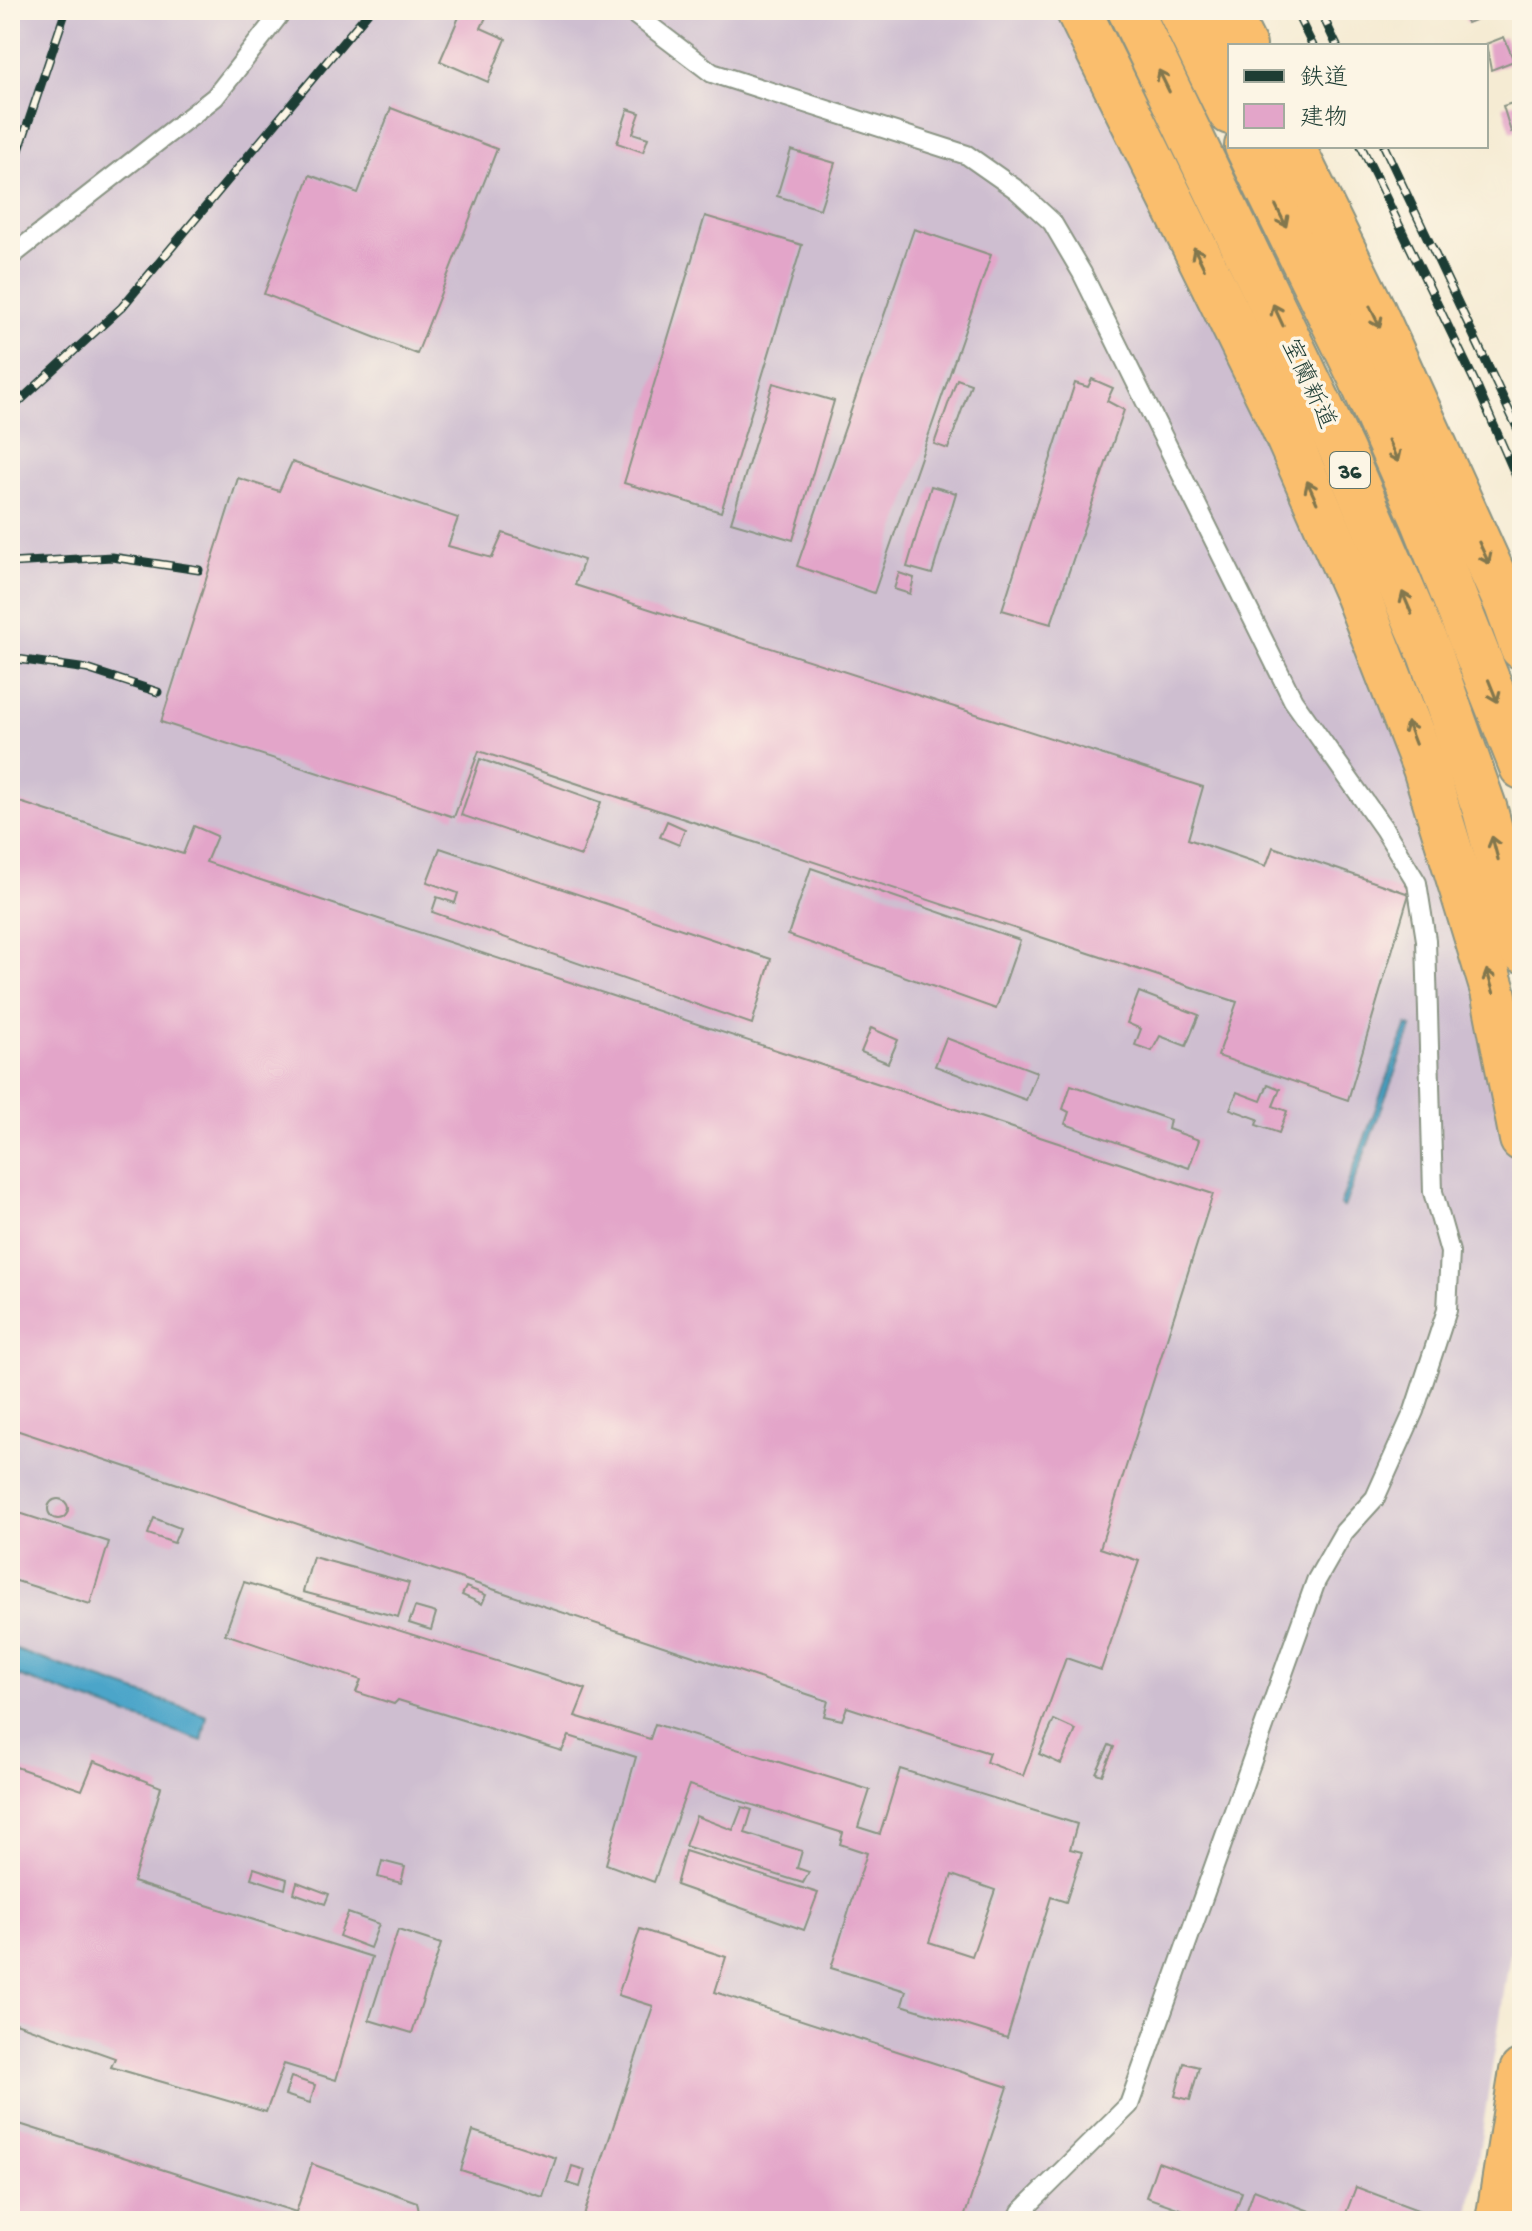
<svg xmlns="http://www.w3.org/2000/svg" width="1532" height="2231" viewBox="0 0 1532 2231" font-family="'Gochi Hand','Klee One',sans-serif">
  <style>
    .industrial { fill: #cebed0 }
    .water { fill: #4ca5c9; stroke: #36717e; stroke-width: 2 }
    .building { fill: #e3a5c9; fill-rule: evenodd }
    .lines { fill: none; stroke-linecap: round; stroke-linejoin: round }
    .lane-casing { stroke: #8a9484; stroke-width: 22 }
    .highway-casing { stroke: #8a9484; stroke-width: 48 }
    .lane { stroke: #fff; stroke-width: 18 }
    .highway { stroke: #fabe6d; stroke-width: 44 }
    .rail-casing { stroke: #1f3d34; stroke-width: 9 }
    .rail { stroke: #fcf5e5; stroke-width: 6; stroke-dasharray: 18; stroke-linecap: butt }
    .oneway { stroke: #82774e }
    .labels { text-anchor: middle; stroke-width: 7; stroke-linejoin: round; paint-order: stroke }
    .shield { fill: #fcf5e5; stroke: #617469; stroke-width: 2 }
    .shield-label { font-size: 22px; font-weight: bold; fill: #1f3d34 }
    .street-label { font-size: 24px; fill: #1f3d34; stroke: #fcf5e5 }
  </style>
  <rect width="100%" height="100%" fill="#fcf5e5"/>
  <filter id="ink" filterUnits="userSpaceOnUse"><feTurbulence type="fractalNoise" baseFrequency=".0125" numOctaves="2"/><feDisplacementMap in="SourceGraphic" scale="16" xChannelSelector="R" yChannelSelector="G"/><feConvolveMatrix kernelMatrix="1 2 1 2 8 2 1 2 1" color-interpolation-filters="sRGB"/></filter>
  <filter id="wash" filterUnits="userSpaceOnUse"><feTurbulence type="fractalNoise" baseFrequency=".006" numOctaves="4" result="noise"/><feDisplacementMap in="SourceGraphic" scale="32" xChannelSelector="R" yChannelSelector="G"/><feGaussianBlur stdDeviation="1.8" result="paint"/><feColorMatrix in="noise" values="0 0 0 0 0 0 0 0 0 0 0 0 0 0 0 0 0 1.4 0 .05"/><feComposite in="paint" operator="in"/></filter>
  <g filter="url(#wash)">
    <rect width="100%" height="100%" fill="#f5ebd3"/>
    <path class="industrial" d="M10,10H1078L1379,660L1522,1089V1878L1468,2221H10Z"/>
    <g class="water">
      <path d="M1407,1025L1412,1027L1344,1207L1340,1205Z"/>
      <path d="M10,1648L207,1716L202,1741L10,1673Z"/>
    </g>
    <g id="blocks">
      <g class="building">
        <path d="M462,10L487,15L481,28L506,39L488,82L440,61Z"/>
        <path d="M1462,10H1500L1467,23Z"/>
        <path d="M1504,37L1514,61L1491,70L1486,44Z"/>
        <path d="M1522,100V128L1511,132L1503,106Z"/>
        <path d="M391,108L497,149L417,354L264,294L310,175L358,193Z"/>
        <path d="M628,109L640,113L633,133L648,138L643,152L617,143Z"/>
        <path d="M791,150L835,163L820,209L777,196Z"/>
        <path d="M705,216L802,245L721,512L624,483Z"/>
        <path d="M914,229L991,255L874,593L797,566Z"/>
        <path d="M957,379L971,384L948,449L934,444Z"/>
        <path d="M1092,379L1113,388L1107,401L1124,410L1051,624L1002,610L1075,383L1088,387Z"/>
        <path d="M773,383L834,401L793,540L731,522Z"/>
        <path d="M292,462L458,518L448,546L492,558L503,533L584,560L575,585L1203,787L1188,839L1266,866L1273,847L1409,894L1348,1100L1218,1056L1237,1002L479,751L454,817L161,722L238,478L279,491Z"/>
        <path d="M931,486L956,493L932,574L907,567Z"/>
        <path d="M899,573L914,578L910,594L894,589Z"/>
        <path d="M480,759L601,802L581,856L461,815Z"/>
        <path d="M10,799L183,854L194,826L217,836L206,862L1213,1194L1100,1548L1139,1561L1101,1670L1066,1658L1023,1776L986,1762L989,1753L847,1707L842,1720L824,1716L828,1701L10,1428Z"/>
        <path d="M667,821L685,829L679,845L660,837Z"/>
        <path d="M440,848L771,959L752,1024L432,912L437,897L455,903L458,893L427,882Z"/>
        <path d="M811,868L1020,940L996,1009L788,935Z"/>
        <path d="M1139,992L1199,1015L1186,1046L1160,1036L1152,1051L1135,1045L1141,1029L1127,1023Z"/>
        <path d="M871,1028L898,1040L888,1063L861,1052Z"/>
        <path d="M946,1038L1037,1072L1026,1100L935,1066Z"/>
        <path d="M1268,1084L1280,1089L1273,1106L1287,1111L1279,1133L1256,1125L1258,1119L1230,1109L1237,1092L1261,1101Z"/>
        <path d="M1071,1085L1170,1120L1168,1129L1199,1140L1189,1168L1065,1124L1069,1112L1063,1109Z"/>
        <circle cx="58" cy="1509" r="10"/>
        <path d="M10,1510L109,1542L90,1604L10,1579Z"/>
        <path d="M154,1518L180,1528L174,1543L148,1534Z"/>
        <path d="M313,1557L409,1583L398,1617L303,1592Z"/>
        <path d="M244,1582L586,1689L575,1716L650,1739L655,1724L870,1790L858,1827L880,1834L900,1769L1077,1824L1070,1849L1082,1852L1066,1902L1051,1897L1007,2038L902,2005L906,1991L831,1968L867,1853L840,1844L843,1833L689,1785L654,1882L606,1864L636,1757L569,1736L562,1751L398,1700L394,1704L356,1692L361,1680L225,1634ZM952,1875L995,1890L972,1956L929,1942Z"/>
        <path d="M466,1587L486,1595L482,1604L462,1595Z"/>
        <path d="M415,1607L436,1613L431,1630L409,1623Z"/>
        <path d="M1054,1720L1076,1730L1061,1764L1039,1754Z"/>
        <path d="M1109,1745L1114,1747L1102,1775L1096,1773Z"/>
        <path d="M94,1761L161,1787L133,1882L372,1957L336,2080L284,2064L266,2112L111,2067L115,2058L10,2021V1765L82,1790Z"/>
        <path d="M742,1807L752,1810L745,1833L802,1851L797,1868L809,1872L803,1883L685,1846L696,1816L733,1830Z"/>
        <path d="M685,1851L818,1893L804,1930L676,1885Z"/>
        <path d="M382,1861L405,1867L401,1883L378,1877Z"/>
        <path d="M254,1868L287,1879L285,1889L251,1878Z"/>
        <path d="M297,1882L329,1894L325,1904L294,1893Z"/>
        <path d="M348,1913L379,1924L370,1948L339,1936Z"/>
        <path d="M640,1929L726,1957L715,1992L1008,2087L963,2221H582L653,2006L618,1995Z"/>
        <path d="M398,1930L441,1944L412,2033L369,2020Z"/>
        <path d="M1184,2063L1199,2067L1190,2100L1175,2096Z"/>
        <path d="M291,2077L315,2085L310,2103L285,2095Z"/>
        <path d="M10,2121L296,2212L312,2164L417,2202L419,2212L445,2221H10Z"/>
        <path d="M473,2131L556,2158L543,2197L461,2170Z"/>
        <path d="M1158,2162L1242,2192L1232,2221H1214L1146,2197Z"/>
        <path d="M572,2166L585,2170L580,2187L567,2183Z"/>
        <path d="M1356,2187L1426,2213L1423,2221H1343Z"/>
        <path d="M1254,2190L1336,2221H1243Z"/>
      </g>
    </g>
  </g>
  <g filter="url(#ink)">
    <use href="#blocks" fill-opacity="0" stroke="#8a9484" stroke-width="2"/>
    <g class="lines">
      <defs>
        <g id="lane">
          <path d="M629,10L712,73L967,155L1017,190L1052,222L1082,273L1293,700L1384,829L1417,883L1426,940L1433,1192L1450,1252L1447,1310L1414,1411L1375,1498L1344,1532L1316,1581L1129,2105L1021,2212L1017,2221"/>
          <path d="M10,257L215,97L283,10"/>
        </g>
        <g id="highway">
          <path d="M1078,10L1282,424L1357,594L1425,768L1493,991L1522,1139"/>
          <path d="M1130,10L1342,451L1430,654L1485,810L1522,950"/>
          <path d="M1180,10L1230,112"/>
          <path d="M1226,10L1244,46"/>
          <path d="M1247,146L1360,376L1424,521L1522,767"/>
          <path d="M1292,146L1372,308L1507,605L1522,647"/>
          <path d="M1498,2221L1522,2071"/>
        </g>
      </defs>
      <use href="#lane" class="lane-casing"/>
      <use href="#highway" class="highway-casing"/>
      <use href="#lane" class="lane"/>
      <use href="#highway" class="highway"/>
      <defs>
        <g id="rail">
          <path d="M1295,10L1313,46"/>
          <path d="M1320,10L1337,46"/>
          <path d="M1361,146L1475,382L1522,490"/>
          <path d="M1384,146L1522,438"/>
          <path d="M10,177L66,10"/>
          <path d="M10,410L122,307L370,10"/>
          <path d="M10,563L112,557L199,570"/>
          <path d="M10,658L87,669L158,692"/>
        </g>
      </defs>
      <use href="#rail" class="rail-casing"/>
      <use href="#rail" class="rail"/>
    </g>
    <defs><path id="oneway-shaft" d="M-6 0H5M1.5-3L5.5 0L1.5 3" fill="none" stroke-width="1.6" stroke-linecap="round" stroke-linejoin="round" transform="scale(2)"/></defs>
    <g class="oneway">
      <use href="#oneway-shaft" transform="translate(1164 81) rotate(-116)"/>
      <use href="#oneway-shaft" transform="translate(1281 216) rotate(64)"/>
      <use href="#oneway-shaft" transform="translate(1199 258) rotate(-116)"/>
      <use href="#oneway-shaft" transform="translate(1278 315) rotate(-115)"/>
      <use href="#oneway-shaft" transform="translate(1375 317) rotate(65)"/>
      <use href="#oneway-shaft" transform="translate(1393 451) rotate(66)"/>
      <use href="#oneway-shaft" transform="translate(1312 492) rotate(-114)"/>
      <use href="#oneway-shaft" transform="translate(1484 553) rotate(65)"/>
      <use href="#oneway-shaft" transform="translate(1407 603) rotate(-113)"/>
      <use href="#oneway-shaft" transform="translate(1493 691) rotate(68)"/>
      <use href="#oneway-shaft" transform="translate(1411 733) rotate(-111)"/>
      <use href="#oneway-shaft" transform="translate(1495 848) rotate(-105)"/>
      <use href="#oneway-shaft" transform="translate(1490 981) rotate(-107)"/>
    </g>
  </g>
  <g class="labels">
    <rect class="shield" x="1330" y="452" width="40" height="36" rx="6"/>
    <g class="shield-label">
      <text x="1350" y="478">36</text>
    </g>
    <g class="street-label">
      <text transform="translate(1310 383) rotate(65)" y="8">室蘭新道</text>
    </g>
  </g>
  <rect width="1532" height="2231" fill="none" stroke="#fcf5e5" stroke-width="40"/>
  <rect x="1228" y="44" width="260" height="104" fill="#fcf5e5" stroke="#a4ab9e" stroke-width="2"/>
  <rect x="1244" y="70" width="40" height="12" fill="#1f3d34" stroke="#a4ab9e" stroke-width="2"/>
  <text x="1300" y="84" font-size="24" fill="#1f3d34">鉄道</text>
  <rect x="1244" y="104" width="40" height="24" fill="#e3a5c9" stroke="#a4ab9e" stroke-width="2"/>
  <text x="1300" y="124" font-size="24" fill="#1f3d34">建物</text>
</svg>
